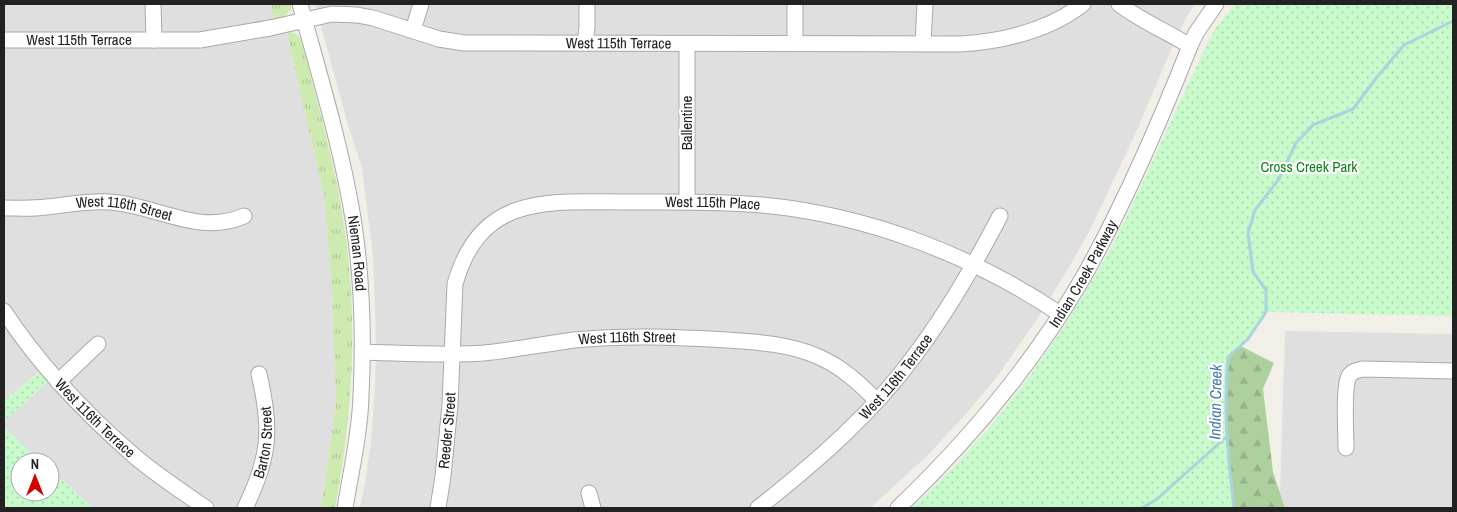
<svg xmlns="http://www.w3.org/2000/svg" width="1457" height="512" viewBox="0 0 1457 512" font-family="'Archivo Narrow',sans-serif">
  <style>
    .residential { fill: #e0dfdf }
    .grass { fill: url(#grass-tufts) }
    .forest { fill: url(#forest-firs) }
    .park { fill: url(#park-dots) }
    .lines { fill: none; stroke-linecap: round; stroke-linejoin: round }
    .stream { stroke: #aad3df; stroke-width: 3 }
    .minor-casing { stroke: #a9a9a9; stroke-width: 17 }
    .minor { stroke: #fff; stroke-width: 15 }
    .labels { text-anchor: middle; stroke-width: 4.5; stroke-linejoin: round; paint-order: stroke }
    .street-label { font-size: 15px; fill: #222; stroke: #fff }
    .park-label { font-size: 15px; fill: #0c8416; stroke: #fff }
    .water-label { font-size: 16px; font-style: italic; fill: #4a7aab; stroke: #fff }
  </style>
  <defs>
    <pattern id="grass-tufts" width="24" height="20" patternUnits="userSpaceOnUse" patternTransform="scale(1.25)"><rect width="24" height="20" fill="#cdebb0"/><path d="M3 7l-1-3M5 7V3M7 7l1-3M15 17l-1-3M17 17v-4M19 17l1-3" fill="none" stroke="#b0c997"/></pattern>
    <pattern id="forest-firs" width="22" height="20" patternUnits="userSpaceOnUse" patternTransform="scale(1.25)"><rect width="22" height="20" fill="#add19e"/><path d="M5 1l3.5 6h-7zM16 11l3.5 6h-7z" fill="#95b388"/></pattern>
    <pattern id="park-dots" width="8" height="8" patternUnits="userSpaceOnUse" patternTransform="scale(1.25)"><rect width="8" height="8" fill="#c8facc"/><path d="M2 2h.1M6 6h.1" fill="none" stroke="#acd6af" stroke-width="1.8" stroke-linecap="round"/></pattern>
  </defs>
  <rect width="100%" height="100%" fill="#f2efe9"/>
  <g class="residential">
    <path d="M4,4H270L274,19L286,31L324,196L332,292L336,404L321,508H93L50,470V462H41L4,428V422L48,381L39,372L4,400Z"/>
    <path d="M315,4H1195L1186,18L1172,47L1138,128L1090,230L1065,274L1034,324L996,378L965,415L927,456L870,508H360L365,483L371,443L375,387L376,342L373,255L362,168L348,125Z"/>
    <path d="M1285,331L1453,334V508H1285L1280,495Z"/>
  </g>
  <g class="grass">
    <path d="M270,4H291V10L282,18L274,19Z"/>
    <path d="M286,31L296,34L301,39C318,104 337,170 346,238C358,329 352,418 335,508H321L336,404L332,292L324,196Z"/>
  </g>
  <path class="forest" d="M1213,332L1274,363L1263,389L1273,472L1285,508H1012Z"/>
  <g class="park">
    <path d="M1235,4H1453V316L1266,312L1248,339L1228,357L1225,411L1229,465L1234,508H911C979,447 1037,373 1084,294C1092,280 1101,267 1109,252C1146,179 1178,103 1214,30Z"/>
    <path d="M40,372L48,381L4,422V400Z"/>
    <path d="M4,428L41,462H20V492H50V470L93,508H7L4,507Z"/>
  </g>
  <g class="lines">
    <g class="stream">
      <path d="M1142,508L1157,499L1225,438"/>
      <path d="M1234,508C1228,457 1223,409 1228,357L1248,339L1266,312V290L1253,272L1248,233L1255,210L1279,179L1296,143L1313,125L1353,109L1377,77L1404,45L1453,21"/>
    </g>
    <defs>
      <g id="minor">
        <path d="M153,4L154,40"/>
        <path id="s1" d="M300,4C319,74 341,145 353,218C362,276 364,336 361,396C360,433 351,471 345,508"/>
        <path d="M1119,4C1141,21 1166,31 1190,46"/>
        <path d="M413,30L421,4"/>
        <path id="s2" d="M4,40H200L270,28L332,14L357,15L373,18L439,39L464,43L961,44C1005,41 1048,31 1083,4"/>
        <path d="M585,43L587,27V4"/>
        <path d="M795,43V4"/>
        <path d="M923,43L925,4"/>
        <path d="M687,44V202"/>
        <path id="s3" d="M4,208C18,208 32,209 46,207C68,205 88,200 110,202C156,205 198,236 244,216"/>
        <path id="s4" d="M4,311C39,365 83,411 132,454C155,474 181,491 206,508"/>
        <path id="s5" d="M362,352C403,353 444,356 484,353C514,350 544,344 574,340C625,335 675,337 726,340C757,342 790,344 819,357C842,367 859,383 876,400"/>
        <path d="M58,382L98,344"/>
        <path d="M1346,448C1346,433 1343,387 1349,376C1352,371 1358,370 1363,369L1453,371"/>
        <path d="M589,493L593,508"/>
        <path id="s6" d="M245,508C270,457 272,429 259,374"/>
        <path id="s7" d="M438,508L443,476L450,405L455,284C481,191 552,202 630,202C674,202 718,201 762,205C868,215 972,255 1060,314"/>
        <path id="s8" d="M758,508C815,463 872,414 915,355C948,311 975,264 1000,216"/>
        <path id="s9" d="M898,508C970,439 1034,363 1084,276C1125,203 1159,124 1190,46L1196,33L1216,4"/>
      </g>
    </defs>
    <use href="#minor" class="minor-casing"/>
    <use href="#minor" class="minor"/>
  </g>
  <g class="labels">
    <g class="street-label">
      <text dy="5" stroke="none"><textPath href="#s2" startOffset="75">West 115th Terrace</textPath></text>
      <text dy="5" stroke="none"><textPath href="#s2" startOffset="621">West 115th Terrace</textPath></text>
      <text transform="translate(687 123) rotate(-90)" y="5">Ballentine</text>
      <text dy="5" stroke="none"><textPath href="#s7" startOffset="522">West 115th Place</textPath></text>
      <text dy="5" stroke="none"><textPath href="#s3" startOffset="121">West 116th Street</textPath></text>
      <text dy="5" stroke="none"><textPath href="#s1" startOffset="256">Nieman Road</textPath></text>
      <text dy="5" stroke="none"><textPath href="#s9" startOffset="300">Indian Creek Parkway</textPath></text>
      <text dy="5" stroke="none"><textPath href="#s5" startOffset="266">West 116th Street</textPath></text>
      <text dy="5" stroke="none"><textPath href="#s8" startOffset="191">West 116th Terrace</textPath></text>
      <text dy="5" stroke="none"><textPath href="#s4" startOffset="141">West 116th Terrace</textPath></text>
      <text dy="5" stroke="none"><textPath href="#s7" startOffset="78">Reeder Street</textPath></text>
      <text dy="5" stroke="none"><textPath href="#s6" startOffset="69">Barton Street</textPath></text>
    </g>
    <g class="park-label">
      <text x="1309" y="172">Cross Creek Park</text>
    </g>
    <g class="water-label">
      <text transform="translate(1215 402) rotate(-89)" y="6">Indian Creek</text>
    </g>
  </g>
  <rect width="1457" height="512" fill="none" stroke="#222222" stroke-width="10"/>
  <g transform="translate(35 477)"><circle r="24" fill="#ffffff" stroke="#a7a7a7"/>
  <path d="M0-4L9 19L0 12L-9 19Z" fill="#d40000"/>
  <text y="-8" font-size="14" font-weight="bold" text-anchor="middle" fill="#222222">N</text>
  </g>
</svg>
